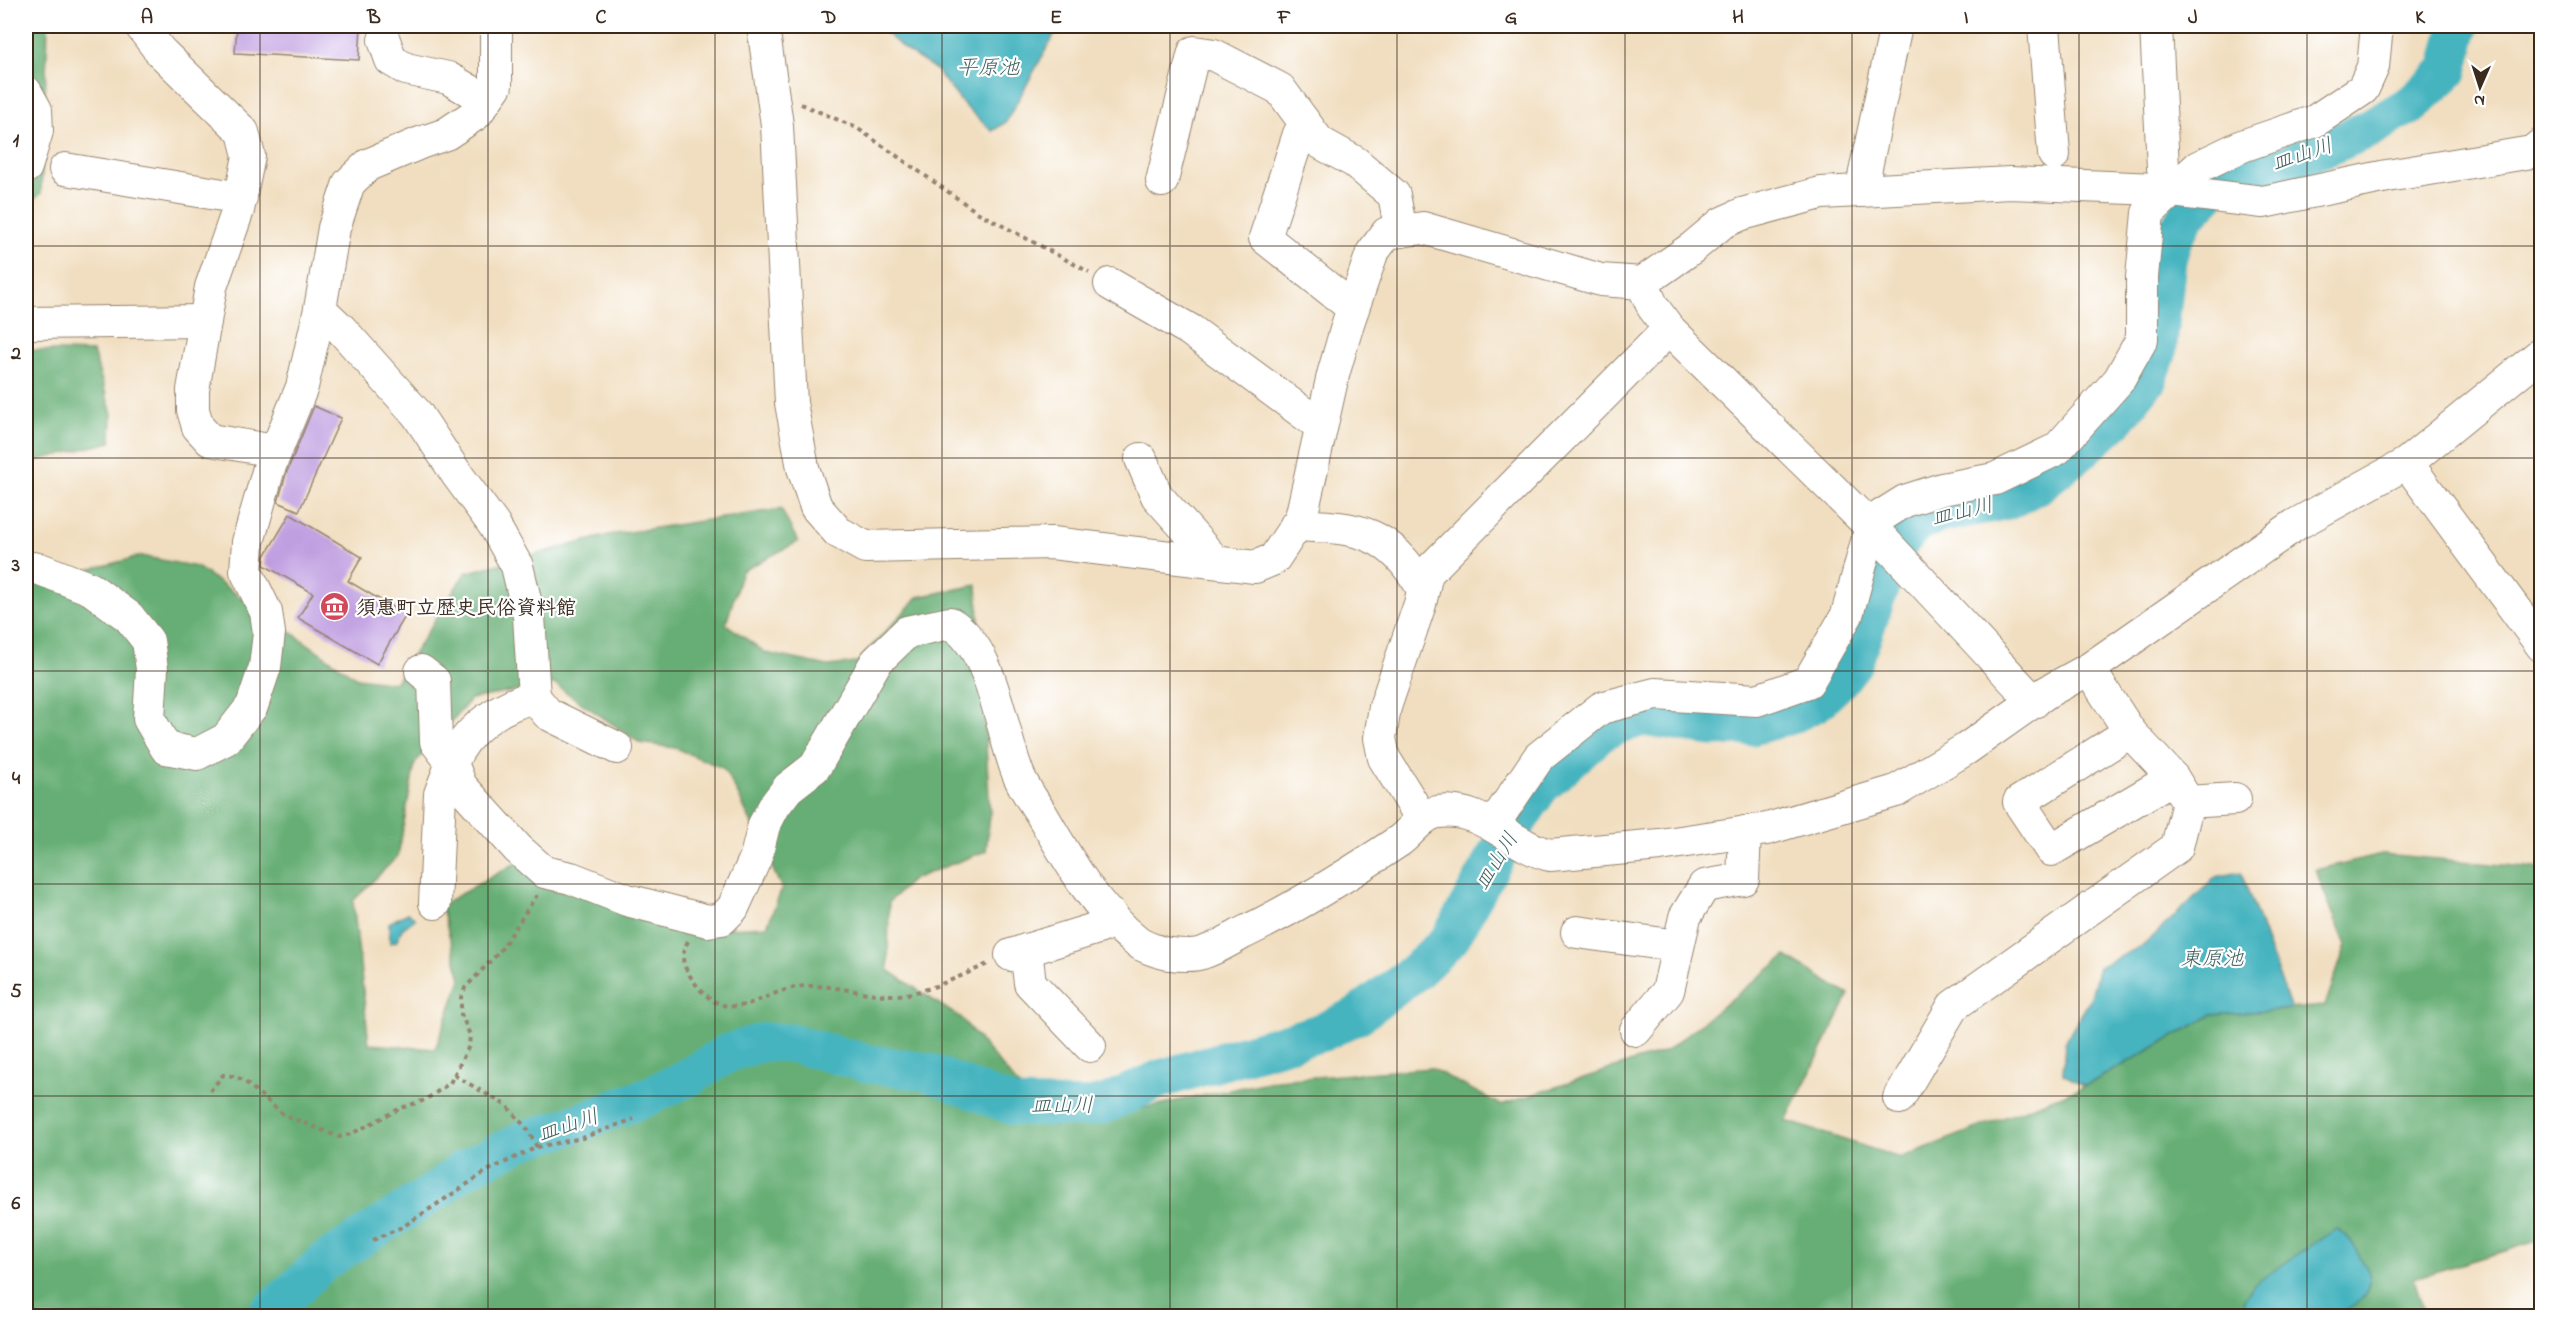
<svg xmlns="http://www.w3.org/2000/svg" width="2567" height="1342" viewBox="0 0 2567 1342" font-family="'Indie Flower','Klee One',sans-serif">
  <style>
    .forest { fill: #66ae74; stroke: #506c49; stroke-width: 1.5; fill-rule: evenodd }
    .water { fill: #45b4bf; stroke: #406f6e; stroke-width: 1.5 }
    .lines { fill: none; stroke-linecap: round; stroke-linejoin: round }
    .river { stroke: #45b4bf; stroke-width: 39 }
    .building { fill: #c09fe1 }
    .minor-casing { stroke: #96846f; stroke-width: 34 }
    .path { stroke: #96846f; stroke-width: 4; stroke-dasharray: 4.5 4.5; stroke-linecap: butt }
    .minor { stroke: #fff; stroke-width: 32 }
    .grid { fill: none; stroke: #3b2a1e; stroke-width: 1.5; stroke-opacity: 0.55 }
    .labels { text-anchor: middle; stroke-width: 4.5; stroke-linejoin: round; paint-order: stroke }
    .poi-label { font-size: 20px; font-weight: bold; fill: #3b2a1e; stroke: #fff; text-anchor: start }
    .water-label { font-size: 21px; font-style: italic; fill: #3f615e; stroke: #fff }
    .neatline { fill: none; stroke: #3b2a1e; stroke-width: 2 }
    .grid-label { font-size: 20px; text-anchor: middle; font-weight: bold; fill: #3b2a1e }
  </style>
  <rect width="100%" height="100%" fill="#fff"/>
  <filter id="ink" filterUnits="userSpaceOnUse"><feTurbulence type="fractalNoise" baseFrequency=".0167" numOctaves="2"/><feDisplacementMap in="SourceGraphic" scale="12" xChannelSelector="R" yChannelSelector="G"/><feConvolveMatrix kernelMatrix="1 2 1 2 8 2 1 2 1" color-interpolation-filters="sRGB"/></filter>
  <filter id="wash" filterUnits="userSpaceOnUse"><feTurbulence type="fractalNoise" baseFrequency=".008" numOctaves="4" result="noise"/><feDisplacementMap in="SourceGraphic" scale="24" xChannelSelector="R" yChannelSelector="G"/><feGaussianBlur stdDeviation="1.35" result="paint"/><feColorMatrix in="noise" values="0 0 0 0 0 0 0 0 0 0 0 0 0 0 0 0 0 1.4 0 .05"/><feComposite in="paint" operator="in"/></filter>
  <g filter="url(#wash)">
    <rect width="100%" height="100%" fill="#f1dec0"/>
    <g class="forest">
      <path d="M26,26H48L41,193L26,208Z"/>
      <path d="M26,350L93,352L112,414L111,442L26,463Z"/>
      <path d="M781,509L798,542L742,571L726,624L766,653L828,666L856,663L918,597L977,585L990,815L986,851L913,879L889,902L888,970L962,1019L1053,1127L1277,1080L1431,1068L1501,1105L1666,1051L1786,956L1849,995L1786,1121L1900,1158L2085,1086L2212,1015L2325,1006L2346,945L2315,870L2382,854L2536,868L2541,875V1240L2414,1278L2425,1316H26V586L141,556L197,567L357,678L395,683L465,573L609,535ZM554,684L640,743L675,748L723,768L737,792L782,889L767,926L707,929L521,860L441,905L461,979L435,1049L369,1044L353,901L398,856L415,763L471,699Z"/>
    </g>
    <g class="water">
      <path d="M878,26H1059L1006,122L992,131L965,106L935,69L905,50Z"/>
      <path d="M2241,872L2291,1009L2212,1015L2085,1086L2063,1074L2065,1042L2090,1000L2099,967L2144,945L2216,877Z"/>
      <path d="M408,913L415,919L402,929L397,941L390,943L389,923Z"/>
      <path d="M2336,1229C2350,1236 2356,1251 2365,1265C2381,1291 2355,1309 2330,1316C2319,1319 2259,1318 2246,1316L2243,1302L2254,1284Z"/>
    </g>
    <g class="lines">
      <path class="river" d="M265,1316L325,1261L439,1189L461,1171L526,1139L561,1129L645,1098L687,1078L728,1053L763,1042L791,1043L870,1064L927,1072L1014,1106L1084,1108L1105,1104L1160,1079L1323,1032L1358,1015L1415,972L1450,939L1504,842L1540,787L1603,731L1642,717L1711,727L1752,726L1791,715L1816,703L1838,682L1853,663L1888,564L1902,539L1916,523L1939,514L2009,500L2039,484L2082,450L2117,418L2148,379L2157,354L2167,260L2172,241L2186,216L2225,176L2289,163L2369,129L2413,103L2448,71L2459,26"/>
    </g>
    <g id="blocks">
      <g class="building">
        <path d="M237,26H361L359,60L235,53Z"/>
        <path d="M314,406L341,418L299,511L278,502L286,474Z"/>
        <path d="M290,514L362,557L348,581L406,615L377,664L298,618L313,593L264,565L265,556Z"/>
      </g>
    </g>
  </g>
  <g filter="url(#ink)">
    <use href="#blocks" fill-opacity="0" stroke="#96846f" stroke-width="1.5"/>
    <g class="lines">
      <defs>
        <g id="minor">
          <path d="M141,26L160,51L243,132L249,156L238,210L211,287L193,390V410L198,427L210,440L275,451"/>
          <path d="M763,26L777,125L791,403L803,468L816,507L838,532L865,547L1052,543L1255,567L1274,559L1301,518L1333,375L1348,323L1372,253L1387,233L1423,228L1601,280L1642,283L1692,248L1722,223L1742,214L1821,193L2010,183L2156,189L2263,202L2387,176L2532,152L2542,144"/>
          <path d="M2044,26L2054,154"/>
          <path d="M2156,26L2163,168L2172,191"/>
          <path d="M384,40L391,60L406,69L448,78L486,100"/>
          <path d="M26,92L36,110L37,131L26,167"/>
          <path d="M1307,126L1299,134L1265,238L1353,308"/>
          <path d="M65,169L241,198"/>
          <path d="M1162,181L1194,52L1214,55L1280,89L1319,142L1355,162L1394,195L1401,231"/>
          <path d="M1861,191L1896,26"/>
          <path d="M1642,283L1653,307L1669,329L1871,527L2034,702"/>
          <path d="M1110,284L1190,330L1321,426"/>
          <path d="M320,309L341,329L417,414L456,473L494,525L517,566L529,616L534,697C499,706 466,729 452,763L461,786L518,849L544,872L571,878L627,900L677,913L708,921L722,919L733,908L756,857L764,825L775,805L788,788L815,767L876,662L907,632L950,623C994,648 1000,732 1019,776C1025,790 1034,802 1042,815C1068,860 1096,909 1137,942C1144,947 1161,953 1170,954C1179,955 1194,956 1202,953C1216,949 1230,940 1243,933C1297,907 1348,875 1399,841C1411,833 1421,814 1438,812C1482,806 1510,845 1550,855L1660,845L1767,829L1896,791L1966,749L2047,692L2089,669L2295,525L2407,463L2542,353"/>
          <path d="M26,323L205,321"/>
          <path d="M1141,459L1157,496L1215,561"/>
          <path d="M2407,463L2542,646"/>
          <path d="M1296,525C1360,528 1388,530 1423,589"/>
          <path d="M26,567L40,569L91,589L129,617L148,641L152,669L149,719L166,748L197,754L226,739L252,706L265,667L269,633L266,612L246,571L248,542L269,468L302,387L320,309L334,228L349,183L368,165L420,143L446,134L476,114L496,86V26"/>
          <path d="M421,671L434,681L436,742L452,763L440,794L435,903"/>
          <path d="M534,697L548,714L617,748"/>
          <path d="M2130,732L2019,802L2051,850L2173,778"/>
          <path d="M2188,802L2235,799"/>
          <path d="M1422,819L1384,758L1380,738L1385,707L1420,604L1427,573L1669,329"/>
          <path d="M1493,825L1539,757L1601,708L1655,694L1757,700L1808,682L1847,615L1871,527L1881,516L1905,501L1942,489L1995,479L2057,449L2119,380L2142,339V277L2148,213L2198,167L2242,146L2315,121L2363,89L2373,67L2377,26"/>
          <path d="M1577,932L1678,946"/>
          <path d="M1026,950L1030,983L1090,1046"/>
          <path d="M1011,955L1101,927L1111,915"/>
          <path d="M1636,1030L1668,991L1685,917L1704,886L1743,879L1745,832"/>
          <path d="M1899,1098L1953,1006L2177,847L2188,802L2173,778L2130,732L2089,669"/>
        </g>
      </defs>
      <use href="#minor" class="minor-casing"/>
      <g class="path">
        <path d="M801,104L857,128L977,212L1089,272"/>
        <path d="M688,941C680,957 682,964 692,979C731,1035 761,988 806,986C836,985 863,995 893,995C921,996 962,975 988,964"/>
        <path d="M454,1075L507,1106L528,1130L537,1147"/>
        <path d="M210,1091L223,1075L233,1076L243,1080L284,1115L339,1137L351,1134L401,1108L425,1100L450,1083L469,1046L470,1035L461,1014V998L465,988L500,951L537,895"/>
        <path d="M373,1240L404,1226L487,1171L537,1147L582,1138L634,1119"/>
      </g>
      <use href="#minor" class="minor"/>
    </g>
  </g>
  <path class="grid" d="M260,26V1316M488,26V1316M715,26V1316M942,26V1316M1170,26V1316M1397,26V1316M1625,26V1316M1852,26V1316M2079,26V1316M2307,26V1316M26,246H2542M26,458H2542M26,671H2542M26,884H2542M26,1096H2542"/>
  <defs>
    <symbol id="museum-disc" viewBox="-11 -11 22 22"><circle r="9.5" fill="#d1495b" stroke="#fff"/><path d="M0-6L6-3V-2H-6V-3ZM-5-1h2V3h-2ZM-1-1h2V3h-2ZM3-1h2V3H3ZM-6 4H6V6H-6Z" fill="#fff"/></symbol>
  </defs>
  <g fill-rule="evenodd">
    <use href="#museum-disc" x="318" y="590" width="33" height="33"/>
  </g>
  <g class="labels">
    <g class="poi-label">
      <text x="356" y="614">須惠町立歴史民俗資料館</text>
    </g>
    <g class="water-label">
      <text x="988" y="74">平原池</text>
      <text transform="translate(2302 154) rotate(-19)" y="7">皿山川</text>
      <text transform="translate(1962 511) rotate(-14)" y="7">皿山川</text>
      <text transform="translate(1496 861) rotate(-59)" y="7">皿山川</text>
      <text x="2212" y="965">東原池</text>
      <text transform="translate(1062 1105) rotate(-1)" y="7">皿山川</text>
      <text transform="translate(568 1125) rotate(-19)" y="7">皿山川</text>
    </g>
  </g>
  <rect width="2567" height="1342" fill="none" stroke="#fff" stroke-width="66"/>
  <g transform="translate(2480 87) rotate(183)" stroke="#ffffff" stroke-width="4.5" paint-order="stroke">
  <path d="M0-4.5L10 22L0 15L-10 22Z" fill="#3b2a1e"/>
  <text y="-9" font-size="16" font-weight="bold" text-anchor="middle" fill="#3b2a1e">N</text>
  </g>
  <rect x="33" y="33" width="2501" height="1276" class="neatline"/>
  <g class="grid-label">
    <text x="147" y="23">A</text>
    <text x="374" y="23">B</text>
    <text x="601" y="23">C</text>
    <text x="829" y="23">D</text>
    <text x="1056" y="23">E</text>
    <text x="1284" y="23">F</text>
    <text x="1511" y="23">G</text>
    <text x="1738" y="23">H</text>
    <text x="1966" y="23">I</text>
    <text x="2193" y="23">J</text>
    <text x="2420" y="23">K</text>
    <text x="16" y="146">1</text>
    <text x="16" y="359">2</text>
    <text x="16" y="571">3</text>
    <text x="16" y="784">4</text>
    <text x="16" y="997">5</text>
    <text x="16" y="1209">6</text>
  </g>
</svg>
